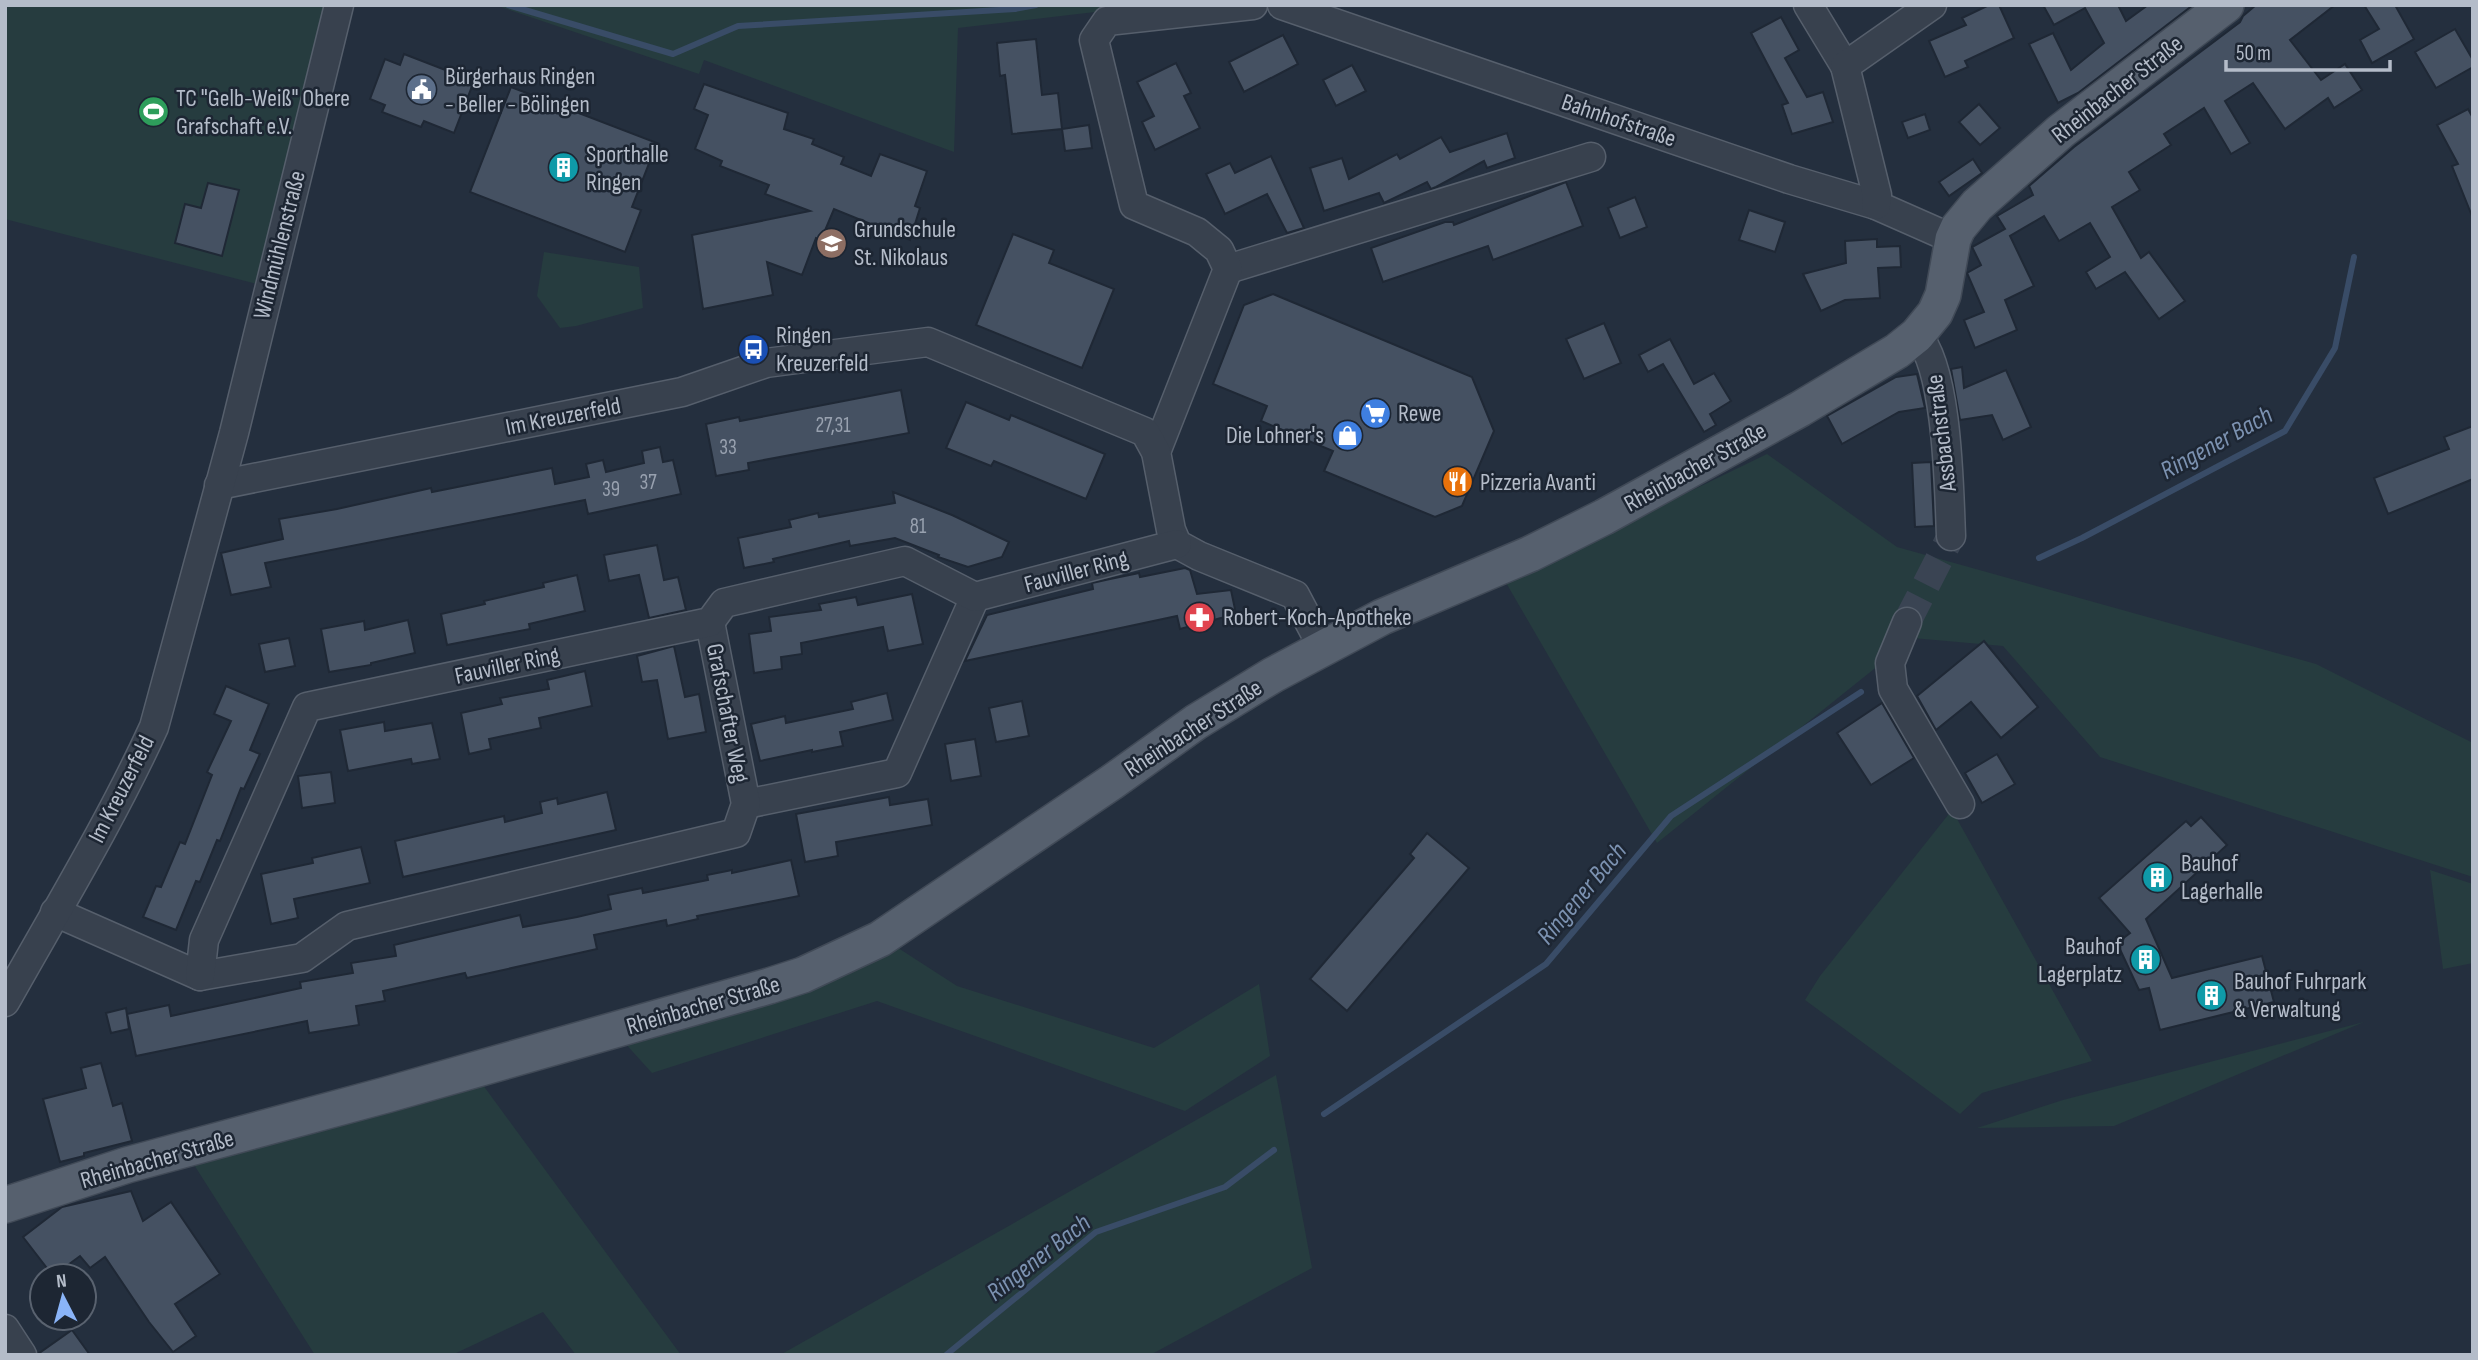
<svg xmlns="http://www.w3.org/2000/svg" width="2478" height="1360" viewBox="0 0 2478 1360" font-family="'Sofia Sans Condensed',sans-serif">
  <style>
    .green { fill: #263c3f }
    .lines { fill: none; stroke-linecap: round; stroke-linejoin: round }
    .stream { stroke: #394c67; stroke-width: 6 }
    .building { fill: #455162; stroke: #1f2835; stroke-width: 2 }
    .minor-tunnel { stroke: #3a4453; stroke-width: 28; stroke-dasharray: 28 14; stroke-linecap: butt }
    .minor-casing { stroke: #565f6c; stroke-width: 31 }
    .major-casing { stroke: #414a57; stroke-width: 38 }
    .minor { stroke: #38414e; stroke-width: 28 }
    .major { stroke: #56606e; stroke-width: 35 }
    .labels { text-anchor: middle; stroke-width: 5; stroke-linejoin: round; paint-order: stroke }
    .number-label { font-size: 21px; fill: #98a1af }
    .poi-label { font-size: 24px; fill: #b4bcc9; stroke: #1d2633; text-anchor: start }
    .street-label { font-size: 24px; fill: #b4bcc9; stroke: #1d2633 }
    .water-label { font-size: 26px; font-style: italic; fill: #7c92b1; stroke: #1d2633 }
  </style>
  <rect width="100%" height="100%" fill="#242f3e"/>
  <g class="green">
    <path d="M5,5H329L257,284L5,219Z"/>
    <path d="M495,5H1155L958,28L954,152L704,60L699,74Z"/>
    <path d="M544,252L639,267L643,308L576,326L560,328L537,296Z"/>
    <path d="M1767,454L1897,547L2316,664L2473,743V877L2100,757L2003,646L1901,637L1879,665L1657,843L1505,581Z"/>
    <path d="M1952,810L2092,1061L1982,1093L1960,1114L1805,1000L1820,976Z"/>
    <path d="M2430,870L2473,884V963L2443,969Z"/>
    <path d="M892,944L957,986L1154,1048L1259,984L1270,1056L1185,1111L877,1001L652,1073L623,1041Z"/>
    <path d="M2364,1022L2114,1126L1977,1128L2063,1100Z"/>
    <path d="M1276,1075L1312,1268L1150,1355H780Z"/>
    <path d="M480,1081L681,1355H576L543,1312L452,1355H315L191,1160Z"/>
  </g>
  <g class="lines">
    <g class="stream">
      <path d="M508,5L673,54L738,26L1015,9L1036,5"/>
      <path d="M2039,558L2082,538L2285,431L2335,348L2354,257"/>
      <path d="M1324,1114L1546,964L1671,816L1861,692"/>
      <path d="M946,1355L1096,1232L1225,1187L1274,1150"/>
    </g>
  </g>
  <g class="building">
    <path d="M1989,5H1999L2014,38L1965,61L1968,67L1945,77L1929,41L1966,25L1962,18Z"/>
    <path d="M2043,5H2118L2126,21L2148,5H2193L2078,93L2058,103L2029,44L2053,33L2071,70L2104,43L2085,8L2054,25Z"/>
    <path d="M2256,5H2335L2290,40L2321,80L2345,64L2362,90L2334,108L2328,98L2285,129L2253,83L2225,101L2250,143L2231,154L2204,108L2164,134L2171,145L2129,172L2140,190L2112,207L2141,258L2149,252L2185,301L2159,319L2125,272L2096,289L2086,272L2110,257L2090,223L2059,241L2044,216L2010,236L2034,286L2005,300L2017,330L1975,348L1964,320L1984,312L1967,273L1981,265L1972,247L2005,229L1997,216L2033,195L2029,186L2074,147L2240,22L2243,16Z"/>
    <path d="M2364,5H2395L2414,39L2372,63L2360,40L2379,29Z"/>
    <path d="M1781,17L1799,50L1785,58L1807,97L1823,92L1833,122L1792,134L1782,105L1788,103L1751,33Z"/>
    <path d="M2455,29L2473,60V67L2436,88L2415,52Z"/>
    <path d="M1283,35L1298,64L1244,92L1229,62Z"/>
    <path d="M1036,39L1042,95L1058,93L1062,129L1012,134L1005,75L1000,76L997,43Z"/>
    <path d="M404,54L474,81L454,133L424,121L421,127L382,112L385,105L370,99L385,59L400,65Z"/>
    <path d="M1176,63L1191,93L1184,96L1200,128L1155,150L1142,122L1154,116L1137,82Z"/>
    <path d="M1352,65L1366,91L1336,106L1323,80Z"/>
    <path d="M704,84L788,113L784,129L814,139L812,144L844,157L841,164L871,176L880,154L927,171L915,206L920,208L910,240L834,209L821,240L816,238L802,275L767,262L773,295L703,309L692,235L810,211L765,194L769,185L720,166L722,161L695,149L708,115L694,109Z"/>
    <path d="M511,87L657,143L632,207L641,210L625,252L470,192Z"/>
    <path d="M1979,104L2000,128L1980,145L1959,122Z"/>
    <path d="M2468,109L2473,118L2472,216L2452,166L2458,164L2437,125Z"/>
    <path d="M1925,114L1930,130L1908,138L1902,122Z"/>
    <path d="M1089,125L1092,148L1065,151L1062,129Z"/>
    <path d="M1507,133L1515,158L1487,168L1484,161L1436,187L1431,189L1427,182L1384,203L1379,193L1324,211L1310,168L1342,158L1349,179L1397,154L1400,159L1441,137L1450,152Z"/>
    <path d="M1271,156L1304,228L1287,233L1267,194L1225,214L1206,174L1230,163L1235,173Z"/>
    <path d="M1973,159L1982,173L1949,196L1939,182Z"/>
    <path d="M1566,182L1583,226L1493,260L1488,246L1383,282L1371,248L1445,222H1453L1454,225Z"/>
    <path d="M208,183L239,190L222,256L175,243L185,204L201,208Z"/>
    <path d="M1635,197L1647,227L1620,238L1608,208Z"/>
    <path d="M1749,210L1785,222L1775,252L1739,240Z"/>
    <path d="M1013,234L1054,250L1049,263L1114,289L1082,368L976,325Z"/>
    <path d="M1877,239V247L1900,246L1901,267L1878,268L1880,298L1845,300L1821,311L1803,274L1846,263L1845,241Z"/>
    <path d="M1273,294L1472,377L1494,431L1462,506L1435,517L1324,471L1333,451L1261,421L1267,406L1213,384L1244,305Z"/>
    <path d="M1604,323L1621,363L1584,379L1566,339Z"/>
    <path d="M1670,339L1694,384L1714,373L1731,401L1710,414L1716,425L1704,432L1663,364L1648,372L1639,355Z"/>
    <path d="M1962,367L1964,388L2006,370L2031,427L2003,440L1992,415L1960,420L1951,369Z"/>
    <path d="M1917,374L1925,408L1899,412L1842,444L1827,416L1896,377Z"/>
    <path d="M901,390L909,433L748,463L749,470L716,476L706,424L739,417L740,421Z"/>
    <path d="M966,402L1009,420L1011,415L1105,454L1086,499L994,461L991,466L946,448Z"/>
    <path d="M2473,426V479L2388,514L2374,478L2449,449L2444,437Z"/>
    <path d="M660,447L663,462L673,460L681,494L588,514L585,500L265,563L271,587L231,595L221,553L283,539L279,519L337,509L431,488L432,492L552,468L555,484L589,477L586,464L603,460L606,472L644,463L642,451Z"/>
    <path d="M1931,462L1934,526L1915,527L1912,463Z"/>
    <path d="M893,492L952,515L1009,542L1002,557L968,567L938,557L939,555L895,538L850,546L849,541L773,559L774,562L744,568L738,538L791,527L789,520L818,513L819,517L895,503Z"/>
    <path d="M657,545L664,580L678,577L686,610L649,618L639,575L609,581L604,555Z"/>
    <path d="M1185,568L1190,570L1197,594L1231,590L1236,614L1180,629L1177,616L965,661L987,615L1093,589L1092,583L1110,579L1139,573L1140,577Z"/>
    <path d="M577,575L585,611L529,624L530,629L447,645L441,614L485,604L484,601L544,587L543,583Z"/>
    <path d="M912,594L923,644L888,651L883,627L801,643L802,654L781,657L782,669L754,673L749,634L771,631L769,617L821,610L819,604L856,597L858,605Z"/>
    <path d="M408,620L415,653L371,663V665L329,672L321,629L364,621L365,630Z"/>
    <path d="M289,638L295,666L265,672L259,644Z"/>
    <path d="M1984,641L2038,707L2001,738L1971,702L1936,730L1917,696Z"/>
    <path d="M674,646L685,697L699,694L706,732L668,739L657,680L642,682L637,656Z"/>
    <path d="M585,671L592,706L539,718L541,728L489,739L491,749L469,754L461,713L502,704L500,698L549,689L547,680Z"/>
    <path d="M226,686L269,704L250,750L260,754L244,789L241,788L220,841L217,840L200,882L196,881L176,930L143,917L156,886L161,887L180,842L185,844L212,775L207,772L231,721L214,714Z"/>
    <path d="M887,693L893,720L840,732L843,746L812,752V750L760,761L751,724L785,716L786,723L853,709L851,702Z"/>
    <path d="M1022,701L1029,736L996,742L989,708Z"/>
    <path d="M1882,703L1914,758L1871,785L1837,733Z"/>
    <path d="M384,722L385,731L432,723L440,759L412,764L411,759L348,771L340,730Z"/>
    <path d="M975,739L981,776L951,781L945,744Z"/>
    <path d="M1997,754L2015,784L1982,803L1965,773Z"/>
    <path d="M331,772L335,803L302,808L298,776Z"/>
    <path d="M607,792L616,830L403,877L395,841L504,816L505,822L542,813L540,802L557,798L558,804Z"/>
    <path d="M889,797L890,805L928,799L932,825L836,842L838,856L805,862L796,814Z"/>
    <path d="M2201,817L2227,845L2146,919L2172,978L2262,956L2274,1002L2160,1030L2149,988L2139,990L2117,943L2130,933L2099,898L2186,821L2191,826Z"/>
    <path d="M1427,833L1469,868L1347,1011L1310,979L1414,858L1410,854Z"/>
    <path d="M361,847L370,883L294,899L298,918L271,924L261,874L313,863L312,858Z"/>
    <path d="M791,860L799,896L697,916L698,919L667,926L666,920L594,935L597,949L467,978L465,973L383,991L385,1001L356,1006L359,1025L309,1033L307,1021L136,1056L127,1014L169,1005L171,1016L301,988L300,982L353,973L351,963L396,956L394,945L520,915L523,927L577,917L611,909L608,895L642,888L643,893L708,880L707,875L732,870V873Z"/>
    <path d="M126,1008L129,1029L111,1033L106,1013Z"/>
    <path d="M101,1063L113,1106L122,1103L132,1141L84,1153V1156L60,1162L43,1099L86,1088L81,1068Z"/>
    <path d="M131,1191L143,1221L171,1202L220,1274L175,1304L196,1336L173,1352L149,1322L105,1257L90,1268L80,1256L53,1276L23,1237L62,1207Z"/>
    <path d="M72,1330L90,1355H39L38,1354Z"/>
  </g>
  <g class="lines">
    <path class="minor-tunnel" d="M1907,622L1951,536"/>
    <defs>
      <g id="minor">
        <path d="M1282,5L1789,179L1876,205L1953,239"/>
        <path d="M1808,5L1845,66"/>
        <path d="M1876,205L1877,195L1845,66L1932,5"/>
        <path d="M1228,269L1591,157"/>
        <path d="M1917,335C1948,369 1949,489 1951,536"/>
        <path d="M1156,452L1228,269L1219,250L1197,232L1134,205L1094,40L1107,21L1253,5"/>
        <path d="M219,485L682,392L766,363L928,342L1145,432L1156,452L1171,530L1177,544L1199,556L1295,595L1323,648"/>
        <path d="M1907,622L1890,663L1893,689L1960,804"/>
        <path d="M746,804L897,773L975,597"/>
        <path d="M55,912L200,976L302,958L347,926L736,833L746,804L710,622"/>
        <path d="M200,976L204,940L307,707L710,622L724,603L905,561L975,597L1177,544"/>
        <path d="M5,1002C56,911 111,821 154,727L234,433L339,5"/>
        <path d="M5,1329L22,1355"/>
      </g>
      <path id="major" d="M5,1205L127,1165L386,1095L769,986L803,975L880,939L1112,782L1196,722L1273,675L1382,617L1530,554L1604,517L1800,409L1897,351L1917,335L1935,313L1943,295L1953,239L1958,228L1977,205L2061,131L2226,5"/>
    </defs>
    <use href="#minor" class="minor-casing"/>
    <use href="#major" class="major-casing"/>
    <use href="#minor" class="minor"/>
    <use href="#major" class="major"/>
  </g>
  <defs>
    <symbol id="civic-disc" viewBox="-11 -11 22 22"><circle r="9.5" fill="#5c6f8a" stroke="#1d2633"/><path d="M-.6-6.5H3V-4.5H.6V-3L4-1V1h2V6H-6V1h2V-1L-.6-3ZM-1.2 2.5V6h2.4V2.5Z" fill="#fff"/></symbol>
    <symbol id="stadium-disc" viewBox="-11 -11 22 22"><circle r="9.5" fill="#2e9e5b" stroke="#1d2633"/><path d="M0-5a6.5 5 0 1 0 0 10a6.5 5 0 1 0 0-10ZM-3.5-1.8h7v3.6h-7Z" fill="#fff"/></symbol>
    <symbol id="building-disc" viewBox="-11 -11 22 22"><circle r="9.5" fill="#0f9aa8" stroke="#1d2633"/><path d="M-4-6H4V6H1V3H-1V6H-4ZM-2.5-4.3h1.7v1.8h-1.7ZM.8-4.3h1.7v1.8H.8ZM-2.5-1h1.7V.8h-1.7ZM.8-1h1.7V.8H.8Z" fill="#fff"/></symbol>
    <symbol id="school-disc" viewBox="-11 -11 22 22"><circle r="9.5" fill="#8d6e63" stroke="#1d2633"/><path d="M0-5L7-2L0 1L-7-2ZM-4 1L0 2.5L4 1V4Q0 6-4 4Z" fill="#fff"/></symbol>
    <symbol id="bus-disc" viewBox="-11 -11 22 22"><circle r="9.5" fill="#1a4fb4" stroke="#1d2633"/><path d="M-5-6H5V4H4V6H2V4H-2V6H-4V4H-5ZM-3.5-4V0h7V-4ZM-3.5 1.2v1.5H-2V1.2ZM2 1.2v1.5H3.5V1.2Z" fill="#fff"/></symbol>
    <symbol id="supermarket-disc" viewBox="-11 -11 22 22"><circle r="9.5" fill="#3f7fe0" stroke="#1d2633"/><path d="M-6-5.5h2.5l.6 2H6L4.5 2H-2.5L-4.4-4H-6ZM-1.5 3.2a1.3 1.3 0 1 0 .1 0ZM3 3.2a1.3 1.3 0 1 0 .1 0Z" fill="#fff"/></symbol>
    <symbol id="shop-disc" viewBox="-11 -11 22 22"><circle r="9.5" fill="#3f7fe0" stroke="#1d2633"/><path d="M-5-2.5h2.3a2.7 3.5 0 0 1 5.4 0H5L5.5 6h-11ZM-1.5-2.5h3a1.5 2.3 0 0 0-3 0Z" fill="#fff"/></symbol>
    <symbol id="restaurant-disc" viewBox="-11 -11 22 22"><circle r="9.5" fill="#e8710a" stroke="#1d2633"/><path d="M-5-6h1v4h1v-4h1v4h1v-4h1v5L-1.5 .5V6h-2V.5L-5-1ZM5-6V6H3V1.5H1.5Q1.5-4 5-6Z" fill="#fff"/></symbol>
    <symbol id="pharmacy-disc" viewBox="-11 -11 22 22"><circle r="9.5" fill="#e0444e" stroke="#1d2633"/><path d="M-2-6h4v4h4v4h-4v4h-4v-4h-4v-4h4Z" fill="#fff"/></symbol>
  </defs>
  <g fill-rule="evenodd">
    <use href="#civic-disc" x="404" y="72" width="35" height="35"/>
    <use href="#stadium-disc" x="136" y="94" width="35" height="35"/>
    <use href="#building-disc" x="546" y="150" width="35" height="35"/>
    <use href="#school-disc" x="814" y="226" width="35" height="35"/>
    <use href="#bus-disc" x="736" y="332" width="35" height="35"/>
    <use href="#supermarket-disc" x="1358" y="396" width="35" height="35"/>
    <use href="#shop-disc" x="1330" y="418" width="35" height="35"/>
    <use href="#restaurant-disc" x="1440" y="464" width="35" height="35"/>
    <use href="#pharmacy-disc" x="1182" y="600" width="35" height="35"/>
    <use href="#building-disc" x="2140" y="860" width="35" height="35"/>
    <use href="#building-disc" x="2128" y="942" width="35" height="35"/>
    <use href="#building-disc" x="2194" y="978" width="35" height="35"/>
  </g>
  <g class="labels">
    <g class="number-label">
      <text x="833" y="432">27,31</text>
      <text x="728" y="454">33</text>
      <text x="648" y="489">37</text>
      <text x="611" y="496">39</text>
      <text x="918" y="533">81</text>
    </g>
    <g class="poi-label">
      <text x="445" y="84">Bürgerhaus Ringen<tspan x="445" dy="28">- Beller - Bölingen</tspan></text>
      <text x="176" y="106">TC "Gelb-Weiß" Obere<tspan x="176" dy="28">Grafschaft e.V.</tspan></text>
      <text x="586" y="162">Sporthalle<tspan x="586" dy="28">Ringen</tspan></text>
      <text x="854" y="237">Grundschule<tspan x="854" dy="28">St. Nikolaus</tspan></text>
      <text x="776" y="343">Ringen<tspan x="776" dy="28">Kreuzerfeld</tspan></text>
      <text x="1398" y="421">Rewe</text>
      <text x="1324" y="443" text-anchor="end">Die Lohner's</text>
      <text x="1480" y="490">Pizzeria Avanti</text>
      <text x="1223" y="625">Robert-Koch-Apotheke</text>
      <text x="2181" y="871">Bauhof<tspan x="2181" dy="28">Lagerhalle</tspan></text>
      <text x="2122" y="954" text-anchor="end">Bauhof<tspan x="2122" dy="28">Lagerplatz</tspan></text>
      <text x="2234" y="989">Bauhof Fuhrpark<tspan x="2234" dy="28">&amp; Verwaltung</tspan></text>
    </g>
    <g class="street-label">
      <text transform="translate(2117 89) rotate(-38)" y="8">Rheinbacher Straße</text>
      <text transform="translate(1619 120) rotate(19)" y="8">Bahnhofstraße</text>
      <text transform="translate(279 245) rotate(-76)" y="8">Windmühlenstraße</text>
      <text transform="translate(563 416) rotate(-11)" y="8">Im Kreuzerfeld</text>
      <text transform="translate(1941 433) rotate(-97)" y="8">Assbachstraße</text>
      <text transform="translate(1695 467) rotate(-29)" y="8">Rheinbacher Straße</text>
      <text transform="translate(1076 571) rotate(-15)" y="8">Fauviller Ring</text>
      <text transform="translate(507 665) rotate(-12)" y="8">Fauviller Ring</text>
      <text transform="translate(728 713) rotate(79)" y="8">Grafschafter Weg</text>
      <text transform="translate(1193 728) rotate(-33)" y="8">Rheinbacher Straße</text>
      <text transform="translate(121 789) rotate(-63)" y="8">Im Kreuzerfeld</text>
      <text transform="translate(703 1005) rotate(-16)" y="8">Rheinbacher Straße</text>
      <text transform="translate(157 1159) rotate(-16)" y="8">Rheinbacher Straße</text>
    </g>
    <g class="water-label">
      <text transform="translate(2216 442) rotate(-29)" y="9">Ringener Bach</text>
      <text transform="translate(1581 893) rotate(-50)" y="9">Ringener Bach</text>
      <text transform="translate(1038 1257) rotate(-38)" y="9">Ringener Bach</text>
    </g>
  </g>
  <rect width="2478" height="1360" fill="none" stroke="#b4bcc9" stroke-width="14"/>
  <g transform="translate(63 1297) rotate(354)"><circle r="33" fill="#1d2633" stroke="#59626f" stroke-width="2"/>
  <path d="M0-5L12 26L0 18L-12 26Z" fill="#8ab4f8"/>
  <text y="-10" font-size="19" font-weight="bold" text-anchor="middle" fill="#b4bcc9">N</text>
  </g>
  <path d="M2226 60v10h164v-10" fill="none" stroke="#b4bcc9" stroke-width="3.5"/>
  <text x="2236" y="60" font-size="21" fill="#b4bcc9" stroke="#1d2633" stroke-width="5" paint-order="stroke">50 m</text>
</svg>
